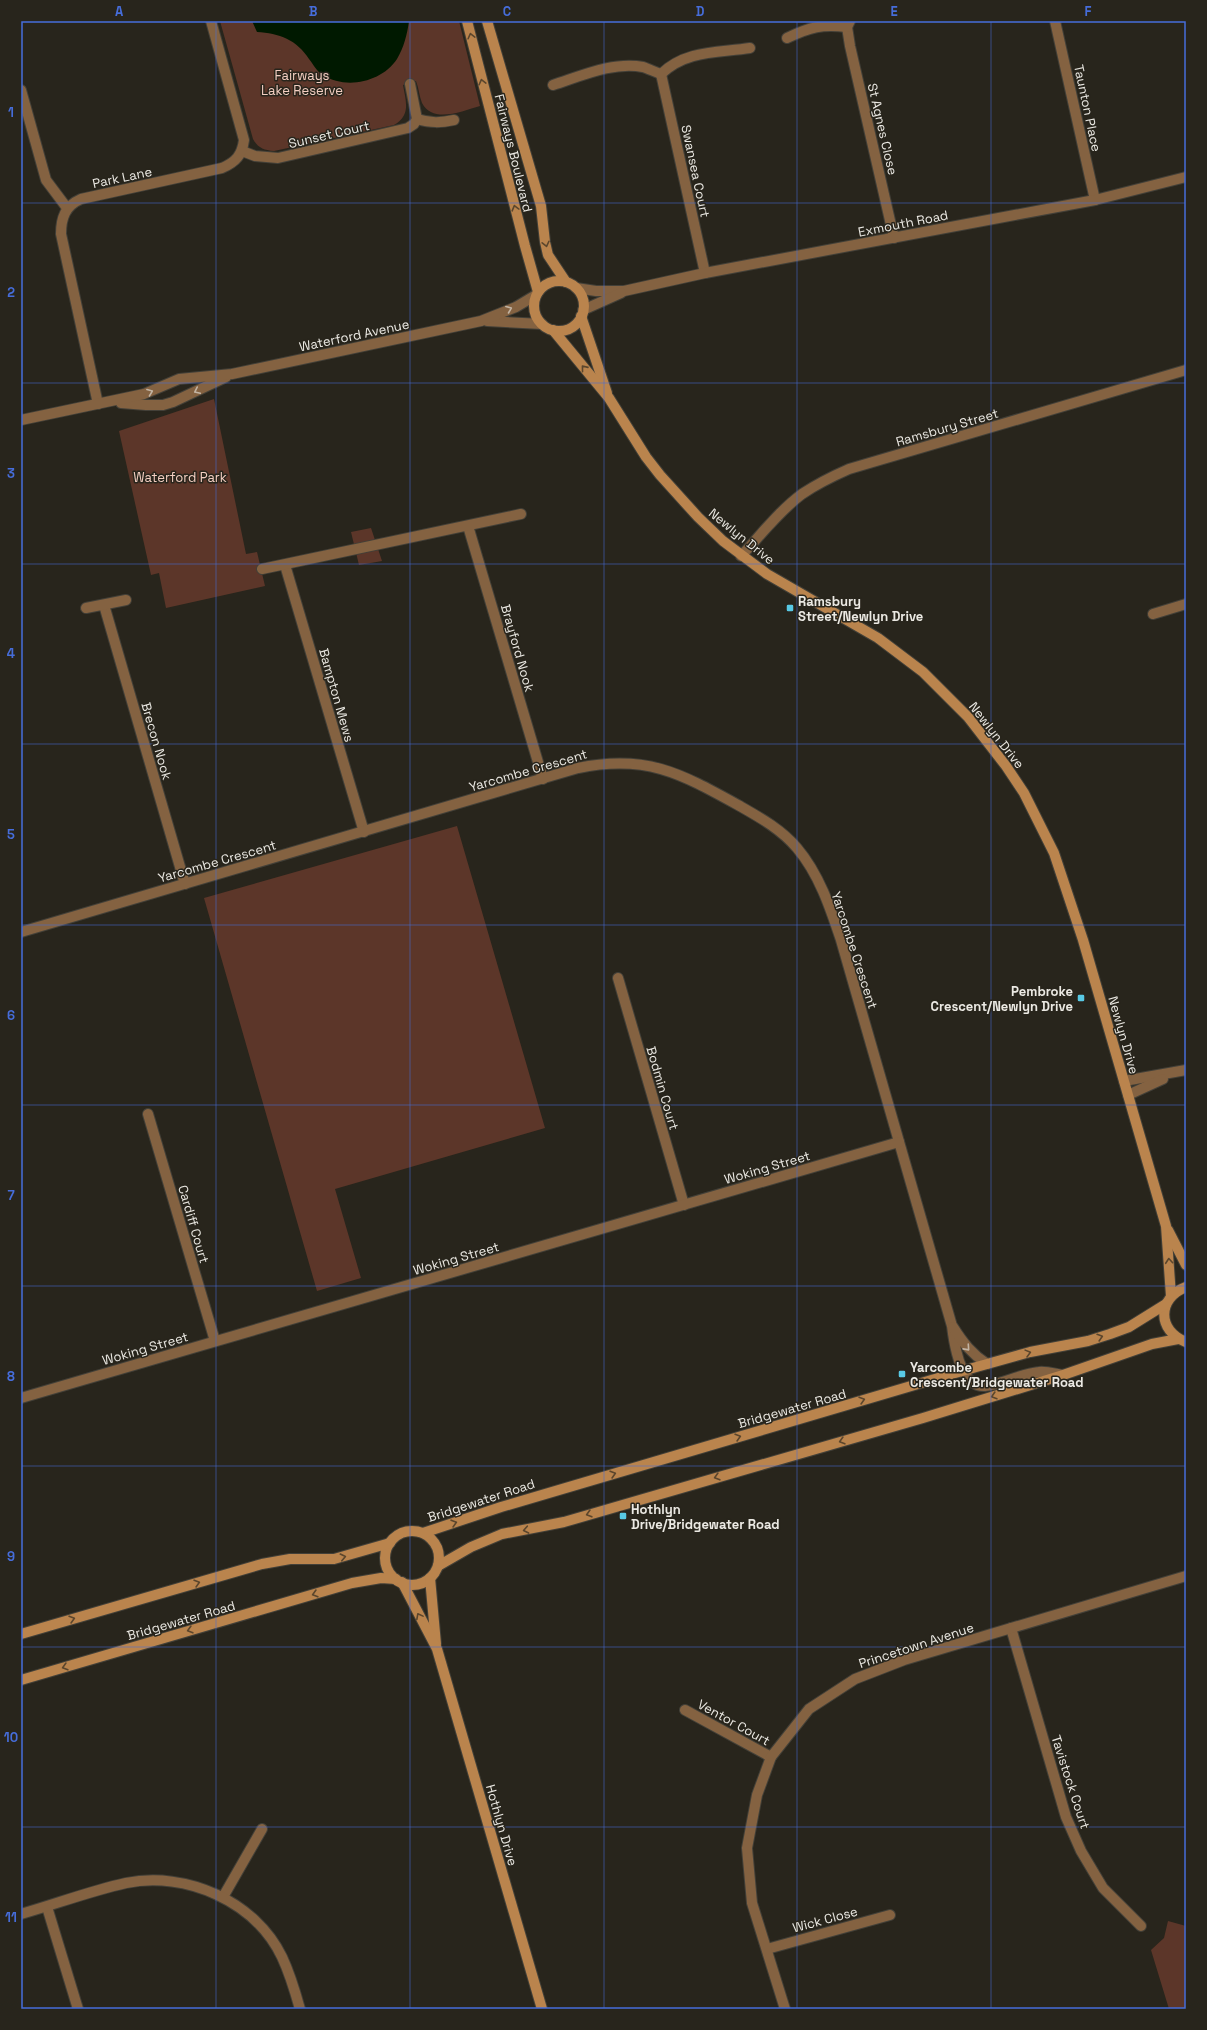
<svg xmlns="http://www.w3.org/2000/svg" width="1207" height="2030" viewBox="0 0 1207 2030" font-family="'Space Grotesk',sans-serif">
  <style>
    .green { fill: #5c3629 }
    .water { fill: #001900 }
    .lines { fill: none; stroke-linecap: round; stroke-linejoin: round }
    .street-casing { stroke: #434038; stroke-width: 12 }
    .secondary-casing { stroke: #434038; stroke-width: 12 }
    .street { stroke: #846241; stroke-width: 10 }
    .secondary { stroke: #ba844d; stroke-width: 10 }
    .oneway { stroke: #5b462d }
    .oneway2 { stroke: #c2b3a2 }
    .grid { fill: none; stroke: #466dda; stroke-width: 1; stroke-opacity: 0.55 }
    .poi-dot { fill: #58c9e4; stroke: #28251c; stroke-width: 1.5 }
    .labels { text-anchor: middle; stroke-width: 3; stroke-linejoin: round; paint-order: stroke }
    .park-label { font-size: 13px; fill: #f3cec1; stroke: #28251c }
    .street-label { font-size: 13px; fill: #ebe9e3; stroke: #28251c }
    .poi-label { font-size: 13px; font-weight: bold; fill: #ebe9e3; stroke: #28251c; text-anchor: start }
    .neatline { fill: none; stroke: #466dda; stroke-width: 1.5 }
    .grid-label { font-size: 13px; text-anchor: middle; font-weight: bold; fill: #466dda }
  </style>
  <rect width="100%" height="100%" fill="#28251c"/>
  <g class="green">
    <path d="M220,21H459L480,106C462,111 433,124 422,103C419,96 419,88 416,81L403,85C406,102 411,115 394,125L274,151C264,150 258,148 253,139Z"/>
    <path d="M214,399L246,554L257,552L265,586L166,608L159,573L151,575L119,431Z"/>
    <path d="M371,528L382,561L359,565L351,532Z"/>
    <path d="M457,826L545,1128L335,1189L361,1278L317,1291L204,898Z"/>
    <path d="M1168,1921L1186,1926V2009H1169L1151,1950L1164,1938Z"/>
  </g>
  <path class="water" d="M252,21H409C407,35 404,47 397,59C382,82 346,90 323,75C316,71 314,65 309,59C297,40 279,33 257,32Z"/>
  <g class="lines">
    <defs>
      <g id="street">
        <path d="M1055,21L1095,200"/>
        <path d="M847,27L850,46L894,238"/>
        <path d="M787,38C810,27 822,24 847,27L850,21"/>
        <path d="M661,74L705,273"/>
        <path d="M553,85C581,76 614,61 643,67C649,69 655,72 661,74C686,50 717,53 750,48"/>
        <path d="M21,90L46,180L67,208"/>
        <path d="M417,119C431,123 440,123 454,120"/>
        <path d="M242,151L255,156L278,158L408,128L414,124L417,119L410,84"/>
        <path d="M576,288L596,291H624L705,273L1095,200L1186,177"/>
        <path d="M583,310L621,293"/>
        <path d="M487,321L542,324"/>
        <path d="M121,403L146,405H163L173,402L226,377"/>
        <path d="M98,404L61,234C61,218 65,206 81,199L222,168C236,162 242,155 244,140L211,21"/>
        <path d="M21,420L144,394L179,379L232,374L481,321L516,307L536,295"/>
        <path d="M468,526L543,779"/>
        <path d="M741,556C761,535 779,511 802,494C817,484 833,476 849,469L1186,370"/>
        <path d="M285,565L364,832"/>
        <path d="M262,569L521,514"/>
        <path d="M104,605L185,884"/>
        <path d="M86,608L126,600"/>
        <path d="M1153,614L1186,604"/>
        <path d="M21,932L578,768C646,754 680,773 738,805C759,817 781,829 797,848C819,874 830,907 841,940L952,1326C954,1343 960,1388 985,1386C1003,1384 1020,1374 1039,1372C1046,1371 1056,1374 1063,1375"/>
        <path d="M618,978L684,1205"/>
        <path d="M1124,1081L1186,1070"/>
        <path d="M1128,1095L1163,1079"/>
        <path d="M148,1114L215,1341"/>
        <path d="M953,1327C963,1343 972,1354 987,1364"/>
        <path d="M21,1398L899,1142"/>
        <path d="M1011,1628L1066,1817L1081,1851L1103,1888L1141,1926"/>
        <path d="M685,1710L771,1757"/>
        <path d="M223,1897L262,1829"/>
        <path d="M47,1907L78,2009"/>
        <path d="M21,1914C56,1904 90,1891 126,1883C186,1871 255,1901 282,1957C290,1974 295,1991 300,2009"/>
        <path d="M767,1949L890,1915"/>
        <path d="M785,2009L752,1903L747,1848L757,1795L771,1757L809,1709L855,1679L904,1660L1186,1576"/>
      </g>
      <g id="secondary">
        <path d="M467,21L525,246L538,292"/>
        <path d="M487,21L541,206L545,242L548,255L566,282"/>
        <circle cx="559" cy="306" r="25"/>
        <path d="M581,316L607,393"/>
        <path d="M553,330L609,398L646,457L660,475L698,517L723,541L767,574L878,638L923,672L968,717L1006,766L1024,793L1054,853L1083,940L1166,1226L1171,1296"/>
        <path d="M1168,1230L1186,1265"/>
        <path d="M1186,1287C1157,1298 1157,1331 1186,1342"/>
        <circle cx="412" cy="1558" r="27"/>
        <path d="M423,1533L501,1507L962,1371L1030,1352L1088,1341L1110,1334L1129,1327L1166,1304"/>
        <path d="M438,1566L471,1547L502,1534L564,1522L923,1418L1063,1375L1152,1344L1178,1339"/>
        <path d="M430,1578L436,1644"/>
        <path d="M402,1582L437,1649L542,2009"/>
        <path d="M21,1634L262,1564L290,1559H334L390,1543"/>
        <path d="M21,1680L352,1583L381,1578L396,1579"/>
      </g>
    </defs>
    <use href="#street" class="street-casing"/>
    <use href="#secondary" class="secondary-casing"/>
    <use href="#street" class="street"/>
    <use href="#secondary" class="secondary"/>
  </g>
  <defs><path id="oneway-chevron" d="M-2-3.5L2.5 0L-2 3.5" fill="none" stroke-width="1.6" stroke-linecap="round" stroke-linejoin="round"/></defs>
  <g class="oneway">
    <use href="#oneway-chevron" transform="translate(471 36) rotate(-104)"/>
    <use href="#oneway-chevron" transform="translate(482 82) rotate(-104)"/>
    <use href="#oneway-chevron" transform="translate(515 208) rotate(-105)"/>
    <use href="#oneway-chevron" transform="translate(546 244) rotate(77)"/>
    <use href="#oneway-chevron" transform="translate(584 368) rotate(-129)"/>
    <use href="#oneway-chevron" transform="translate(1169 1261) rotate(-95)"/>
    <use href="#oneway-chevron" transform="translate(1100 1337) rotate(-17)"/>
    <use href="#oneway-chevron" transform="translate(1028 1353) rotate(-15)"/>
    <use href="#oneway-chevron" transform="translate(994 1396) rotate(163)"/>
    <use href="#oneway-chevron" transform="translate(862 1400) rotate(-16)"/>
    <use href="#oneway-chevron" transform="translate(738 1437) rotate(-16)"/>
    <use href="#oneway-chevron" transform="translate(842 1441) rotate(164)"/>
    <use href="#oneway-chevron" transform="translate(613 1474) rotate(-16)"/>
    <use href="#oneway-chevron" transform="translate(717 1477) rotate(164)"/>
    <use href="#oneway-chevron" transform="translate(589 1514) rotate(164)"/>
    <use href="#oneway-chevron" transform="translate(454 1523) rotate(-16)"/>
    <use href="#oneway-chevron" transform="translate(526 1530) rotate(169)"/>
    <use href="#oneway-chevron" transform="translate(343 1557) rotate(-13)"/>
    <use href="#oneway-chevron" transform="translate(197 1583) rotate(-16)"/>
    <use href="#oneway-chevron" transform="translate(315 1594) rotate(164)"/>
    <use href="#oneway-chevron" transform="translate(419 1616) rotate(-118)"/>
    <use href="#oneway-chevron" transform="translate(72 1619) rotate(-16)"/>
    <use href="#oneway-chevron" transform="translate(190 1630) rotate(164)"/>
    <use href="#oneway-chevron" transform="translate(65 1667) rotate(164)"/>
  </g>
  <g class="oneway2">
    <use href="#oneway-chevron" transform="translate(509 309) rotate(-22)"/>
    <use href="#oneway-chevron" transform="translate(197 391) rotate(155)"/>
    <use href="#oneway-chevron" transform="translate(150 392) rotate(-21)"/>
    <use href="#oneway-chevron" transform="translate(967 1348) rotate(48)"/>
  </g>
  <path class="grid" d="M216,21V2009M410,21V2009M604,21V2009M797,21V2009M991,21V2009M21,203H1186M21,383H1186M21,564H1186M21,744H1186M21,925H1186M21,1105H1186M21,1286H1186M21,1466H1186M21,1647H1186M21,1827H1186"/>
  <g class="poi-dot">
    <rect x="786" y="604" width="8" height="8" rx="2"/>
    <rect x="1077" y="994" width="8" height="8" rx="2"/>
    <rect x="898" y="1370" width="8" height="8" rx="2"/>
    <rect x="619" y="1512" width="8" height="8" rx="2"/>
  </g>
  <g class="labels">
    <g class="park-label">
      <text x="302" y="80">Fairways<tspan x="302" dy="15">Lake Reserve</tspan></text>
      <text x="180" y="482">Waterford Park</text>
    </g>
    <g class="street-label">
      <text transform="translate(1088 108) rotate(78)" y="5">Taunton Place</text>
      <text transform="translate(883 129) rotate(77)" y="5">St Agnes Close</text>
      <text transform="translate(329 134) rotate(-13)" y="5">Sunset Court</text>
      <text transform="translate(514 153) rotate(76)" y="5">Fairways Boulevard</text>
      <text transform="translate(696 171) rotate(78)" y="5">Swansea Court</text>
      <text transform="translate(122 177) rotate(-12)" y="5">Park Lane</text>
      <text transform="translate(903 223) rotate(-11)" y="5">Exmouth Road</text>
      <text transform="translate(354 335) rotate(-12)" y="5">Waterford Avenue</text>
      <text transform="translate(947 427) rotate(-16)" y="5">Ramsbury Street</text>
      <text transform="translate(742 536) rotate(39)" y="5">Newlyn Drive</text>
      <text transform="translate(518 648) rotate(74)" y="5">Brayford Nook</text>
      <text transform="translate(337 695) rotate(74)" y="5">Bampton Mews</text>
      <text transform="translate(997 735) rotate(52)" y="5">Newlyn Drive</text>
      <text transform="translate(157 741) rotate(74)" y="5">Brecon Nook</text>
      <text transform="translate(528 770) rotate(-16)" y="5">Yarcombe Crescent</text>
      <text transform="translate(217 861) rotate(-16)" y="5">Yarcombe Crescent</text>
      <text transform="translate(855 950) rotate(72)" y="5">Yarcombe Crescent</text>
      <text transform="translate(1124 1035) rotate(74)" y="5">Newlyn Drive</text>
      <text transform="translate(663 1088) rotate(74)" y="5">Bodmin Court</text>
      <text transform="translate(767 1167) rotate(-16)" y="5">Woking Street</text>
      <text transform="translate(194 1224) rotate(74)" y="5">Cardiff Court</text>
      <text transform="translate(456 1258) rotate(-16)" y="5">Woking Street</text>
      <text transform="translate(145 1348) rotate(-16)" y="5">Woking Street</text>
      <text transform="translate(792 1408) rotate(-16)" y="5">Bridgewater Road</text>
      <text transform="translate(481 1500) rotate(-18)" y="5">Bridgewater Road</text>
      <text transform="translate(181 1620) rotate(-16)" y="5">Bridgewater Road</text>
      <text transform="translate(916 1645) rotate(-18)" y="5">Princetown Avenue</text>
      <text transform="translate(734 1722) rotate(29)" y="5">Ventor Court</text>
      <text transform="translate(1071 1782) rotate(72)" y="5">Tavistock Court</text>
      <text transform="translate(502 1825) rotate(74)" y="5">Hothlyn Drive</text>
      <text transform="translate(825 1919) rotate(-15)" y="5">Wick Close</text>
    </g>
    <g class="poi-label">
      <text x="798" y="606">Ramsbury<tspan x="798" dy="15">Street/Newlyn Drive</tspan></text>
      <text x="1073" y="996" text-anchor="end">Pembroke<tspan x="1073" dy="15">Crescent/Newlyn Drive</tspan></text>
      <text x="910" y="1372">Yarcombe<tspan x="910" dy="15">Crescent/Bridgewater Road</tspan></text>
      <text x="631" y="1514">Hothlyn<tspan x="631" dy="15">Drive/Bridgewater Road</tspan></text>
    </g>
  </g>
  <rect width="1207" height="2030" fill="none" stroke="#28251c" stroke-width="44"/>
  <rect x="22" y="22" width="1163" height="1986" class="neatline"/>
  <g class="grid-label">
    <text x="119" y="16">A</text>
    <text x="313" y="16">B</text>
    <text x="507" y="16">C</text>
    <text x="700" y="16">D</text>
    <text x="894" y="16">E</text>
    <text x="1088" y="16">F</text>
    <text x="11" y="117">1</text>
    <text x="11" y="297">2</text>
    <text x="11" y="478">3</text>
    <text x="11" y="658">4</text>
    <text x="11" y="839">5</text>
    <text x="11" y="1020">6</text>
    <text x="11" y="1200">7</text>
    <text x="11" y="1381">8</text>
    <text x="11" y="1561">9</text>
    <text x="11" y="1742">10</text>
    <text x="11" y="1922">11</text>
  </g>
</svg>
